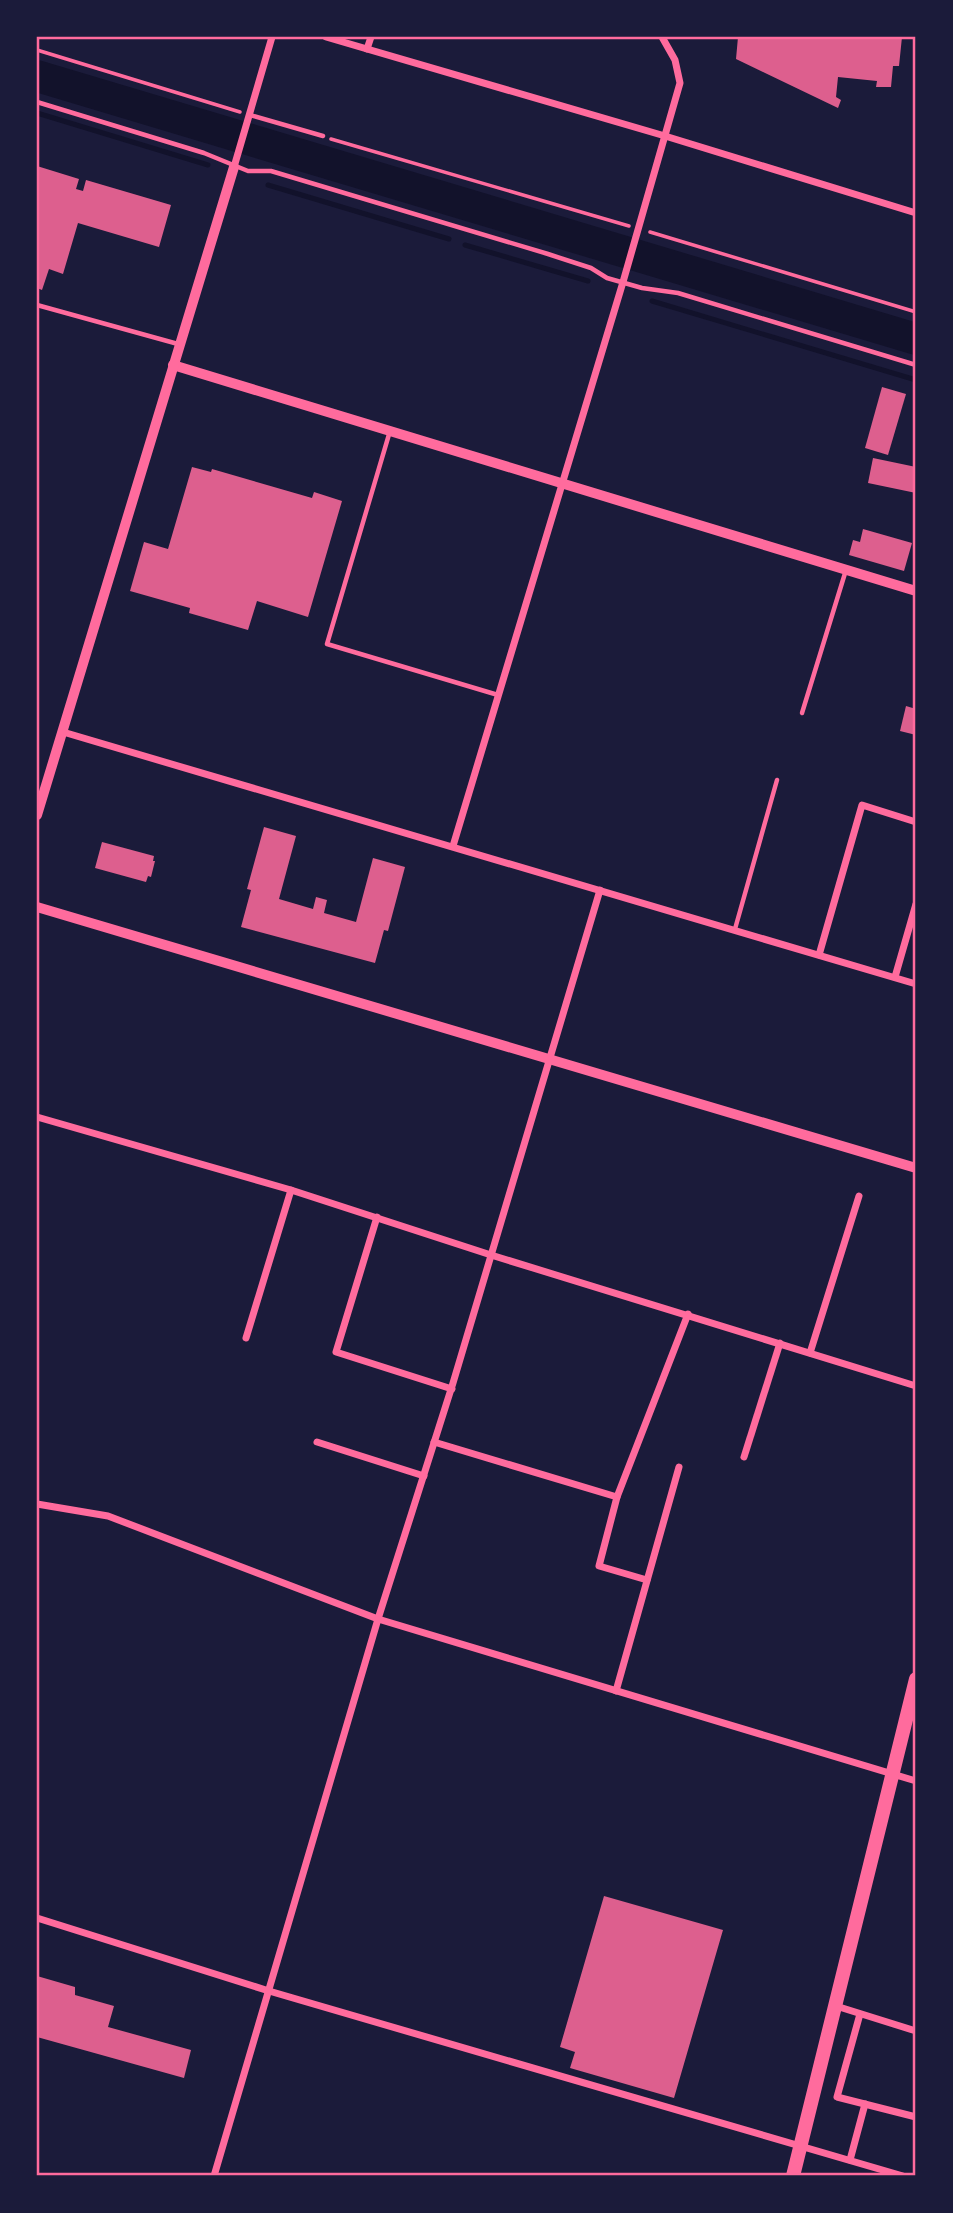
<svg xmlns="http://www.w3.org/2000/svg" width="953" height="2213" viewBox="0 0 953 2213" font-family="Helvetica,sans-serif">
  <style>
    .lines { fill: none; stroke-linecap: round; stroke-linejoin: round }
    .stream { stroke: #12122b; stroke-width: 5 }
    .river { stroke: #12122b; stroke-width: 32 }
    .building { fill: #dd5f8e }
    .path { stroke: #ff6b9d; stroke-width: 3.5 }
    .service { stroke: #ff6b9d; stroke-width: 4.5 }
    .minor { stroke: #ff6b9d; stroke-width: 7 }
    .tertiary { stroke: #ff6b9d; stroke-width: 10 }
    .primary { stroke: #ff6b9d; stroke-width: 14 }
    .neatline { fill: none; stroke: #ff6b9d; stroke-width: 2.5 }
  </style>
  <rect width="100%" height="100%" fill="#1b1b3a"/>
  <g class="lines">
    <g class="stream">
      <path d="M37,113L208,165"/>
      <path d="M268,185L449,239"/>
      <path d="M465,245L588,281"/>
      <path d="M652,301L916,380"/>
    </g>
    <path class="river" d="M37,76L916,339"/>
  </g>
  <g class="building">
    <path d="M738,37H902L899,66H893L891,87H876L877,81L838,77L836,97L841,100L838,108L736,59Z"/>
    <path d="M37,166L79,179L76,189L83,191L86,180L171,205L159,247L78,223L63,274L49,269L42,290L37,288V275L39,267L37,266Z"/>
    <path d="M882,387L906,394L888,455L865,448Z"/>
    <path d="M873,458L916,467V493L868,483Z"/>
    <path d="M192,467L211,472L212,469L312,498L314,492L342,501L308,617L257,601L248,630L189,613L190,608L130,591L144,542L168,549Z"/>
    <path d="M863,529L912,543L904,571L849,555L853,540L860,542Z"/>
    <path d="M906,706L916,709V735L900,731Z"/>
    <path d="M264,827L296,836L279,899L313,909L316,897L327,900L324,913L356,922L373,858L405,867L388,931L384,930L375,963L241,927L251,890L247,889Z"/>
    <path d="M102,842L154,856L153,861H155L151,877L148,876L146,882L95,868Z"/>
    <path d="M604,1896L723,1930L674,2098L570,2068L575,2052L560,2047Z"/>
    <path d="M37,1976L75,1987V1995L114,2006L108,2027L191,2050L184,2078L37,2037Z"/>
  </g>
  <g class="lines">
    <g class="path">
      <path d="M37,50L240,112"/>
      <path d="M331,139L629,226"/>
      <path d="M650,232L916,312"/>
    </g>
    <g class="service">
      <path d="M37,102L204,153L248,171H271L548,254L591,268L607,278L642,288L678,293L916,365"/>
      <path d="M250,115L323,136"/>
      <path d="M37,305L178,344"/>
      <path d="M390,431L327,644L498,695"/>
      <path d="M802,713L846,570"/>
      <path d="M735,929L777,780"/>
    </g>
    <g class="minor">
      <path d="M326,37L665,136L916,213"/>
      <path d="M367,49L371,37"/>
      <path d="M234,167L272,37"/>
      <path d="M63,732L916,984"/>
      <path d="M453,846L623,282L680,83L675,60L662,37"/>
      <path d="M819,955L862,805L916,822"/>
      <path d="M895,977L916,904"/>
      <path d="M37,1117L291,1190L491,1255L916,1386"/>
      <path d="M377,1217L336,1352L452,1389"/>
      <path d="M246,1338L291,1190"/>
      <path d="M810,1353L859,1196"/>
      <path d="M317,1442L424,1476"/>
      <path d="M434,1442L617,1497L599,1566L647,1580"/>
      <path d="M744,1457L780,1343"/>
      <path d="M617,1497L688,1314"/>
      <path d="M37,1504L108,1516L378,1619L916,1781"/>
      <path d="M616,1691L679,1467"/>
      <path d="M37,1918L269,1991L903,2176"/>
      <path d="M836,2006L916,2031"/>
      <path d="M860,2014L837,2097L916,2117"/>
      <path d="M850,2160L865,2104"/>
      <path d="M214,2176L378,1619L453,1383L600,890"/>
    </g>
    <g class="tertiary">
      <path d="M173,365L916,591"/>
      <path d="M37,815L234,167"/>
      <path d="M37,907L916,1168"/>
    </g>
    <path class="primary" d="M793,2176L916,1679"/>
  </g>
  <rect width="953" height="2213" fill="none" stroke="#1b1b3a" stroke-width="77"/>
  <rect x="38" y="38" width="876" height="2136" class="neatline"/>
</svg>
